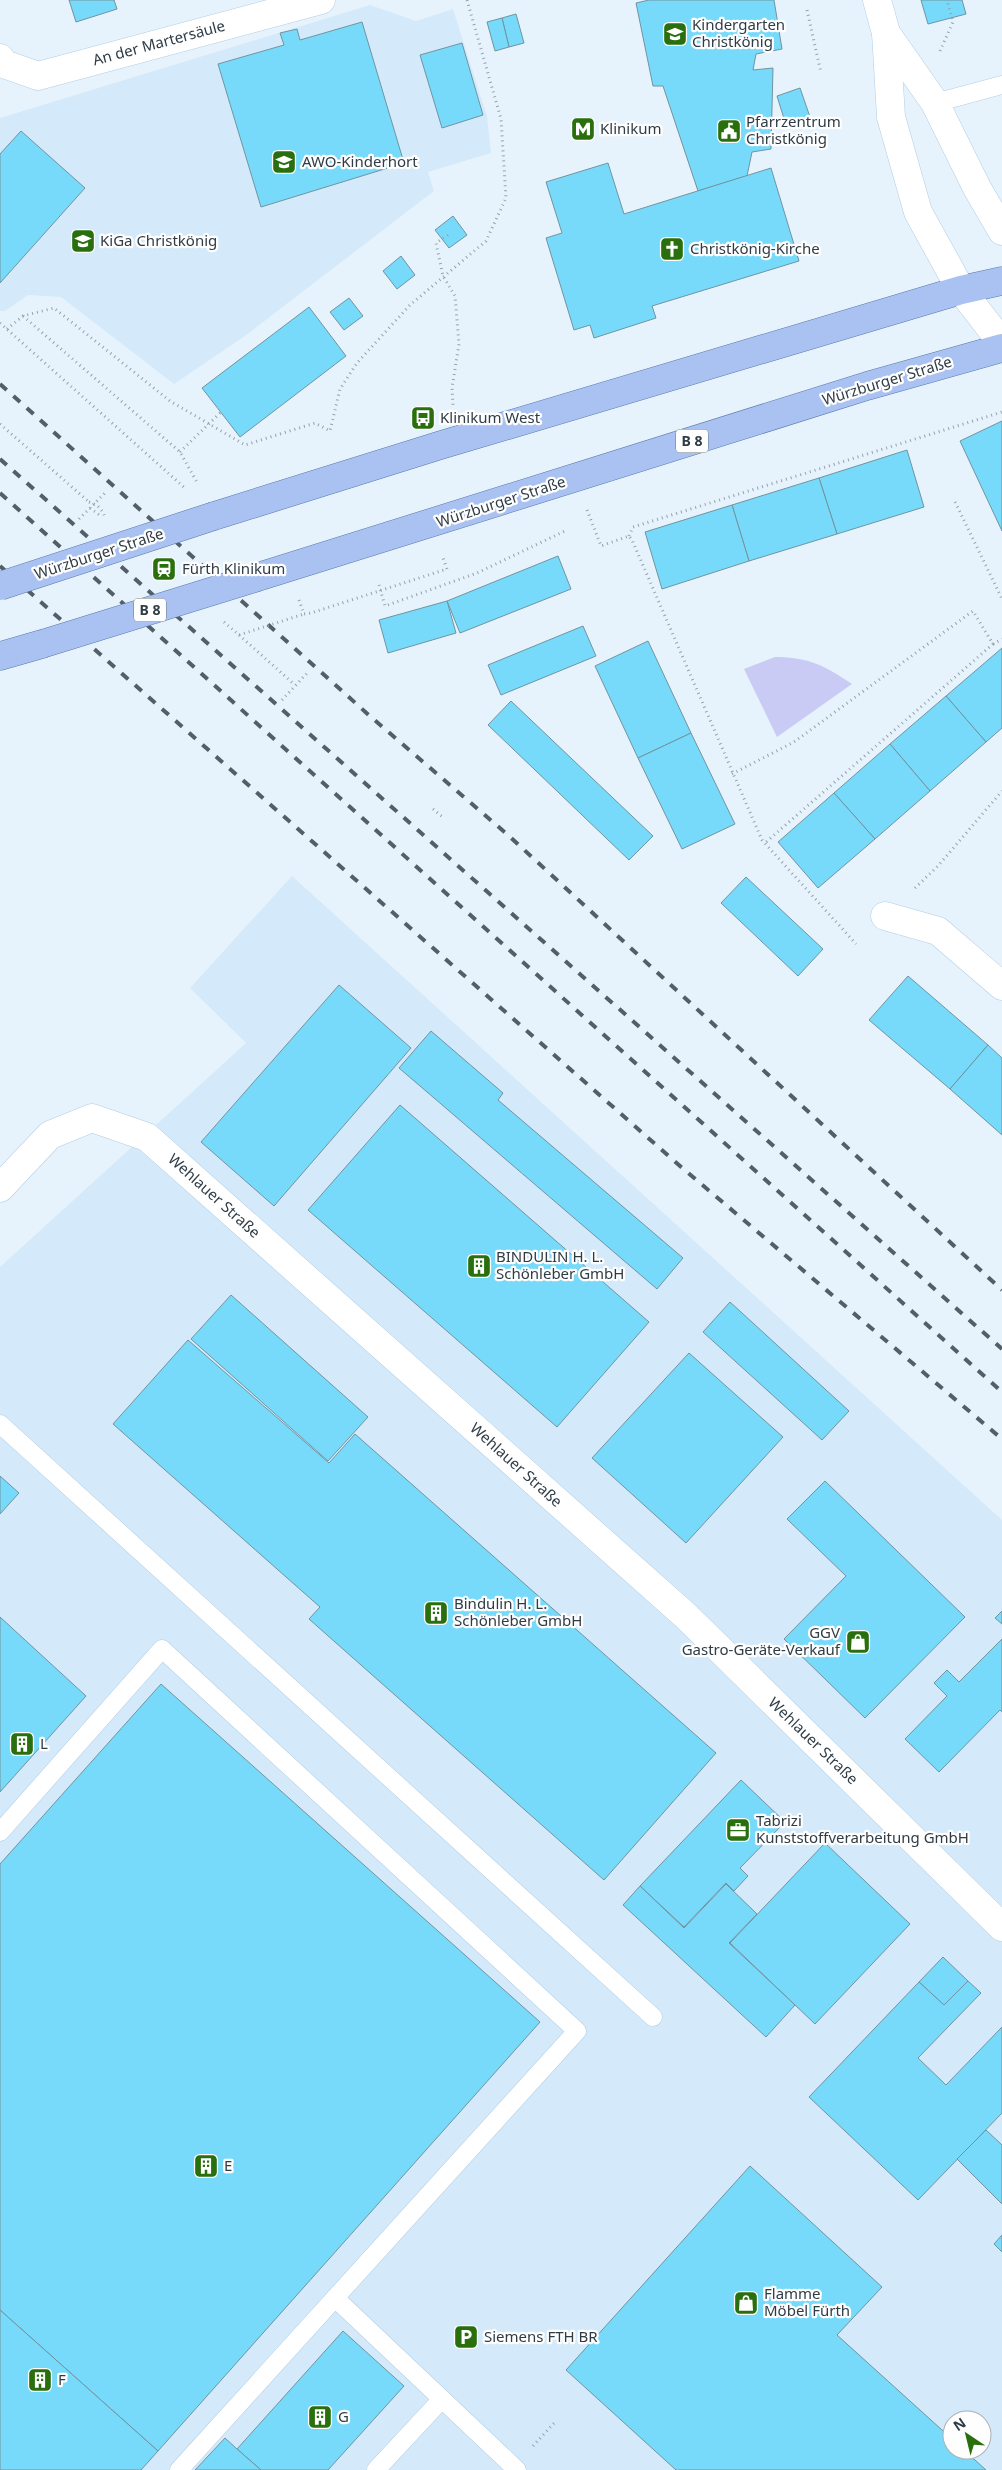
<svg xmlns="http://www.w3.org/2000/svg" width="1002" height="2470" viewBox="0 0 1002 2470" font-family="'Noto Sans',sans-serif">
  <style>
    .built { fill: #d4eafa; fill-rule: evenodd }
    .green { fill: #c9cbf4 }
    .building { fill: #78dafa; stroke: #7094a0 }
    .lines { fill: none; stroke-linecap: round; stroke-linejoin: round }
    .service-casing { stroke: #b1cde4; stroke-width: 19 }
    .minor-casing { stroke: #b1cde4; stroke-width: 29 }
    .tertiary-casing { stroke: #b1cde4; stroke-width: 29 }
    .primary-casing { stroke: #5978ae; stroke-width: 29 }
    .path { stroke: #96a2ab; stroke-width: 3; stroke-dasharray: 1 4; stroke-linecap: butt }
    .service { stroke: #fff; stroke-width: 18 }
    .minor { stroke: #fff; stroke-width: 28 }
    .tertiary { stroke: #fff; stroke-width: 28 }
    .primary { stroke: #a9c2f1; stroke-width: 28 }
    .rail { stroke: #535f68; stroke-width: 4; stroke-dasharray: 9 9; stroke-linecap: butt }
    .primary-bridge-casing { stroke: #5978ae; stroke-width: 29; stroke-linecap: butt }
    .path-bridge { stroke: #96a2ab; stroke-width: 3; stroke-dasharray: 1 4; stroke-linecap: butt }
    .primary-bridge { stroke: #a9c2f1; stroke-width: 28 }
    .labels { text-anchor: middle; stroke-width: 4.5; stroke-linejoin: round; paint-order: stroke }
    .shield { fill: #fefefe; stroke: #6e767c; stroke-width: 1 }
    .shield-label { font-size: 14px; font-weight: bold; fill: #303c45 }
    .poi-label { font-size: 15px; fill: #303c45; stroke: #fefefe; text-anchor: start }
    .street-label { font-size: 15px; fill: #303c45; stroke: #fefefe }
  </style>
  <rect width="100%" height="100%" fill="#e7f3fc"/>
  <g class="built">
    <path d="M370,5L416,21L453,9L487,116L491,153L428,172L434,191L245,336L174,384L61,297L28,295L5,311H0V118Z"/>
    <path d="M292,876L1002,1520V2470H0V1267L246,1043L190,988ZM952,2420H982V2450H952Z"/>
  </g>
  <path class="green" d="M775,657C809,657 825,666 852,684L777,737L744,669Z"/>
  <g class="building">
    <path d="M69,0H114L117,9L76,22Z"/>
    <path d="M649,0H774L782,49L756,54L753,70L773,68L771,149L752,152L747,176L698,191L663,86H653L636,3Z"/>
    <path d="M921,0H962L966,14L928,24Z"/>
    <path d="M516,14L524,43L509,47L502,18Z"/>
    <path d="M502,18L509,47L495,51L487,22Z"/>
    <path d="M362,22L404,163L261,207L218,64L284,45L280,33L297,29L300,40Z"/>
    <path d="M462,43L483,115L442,128L420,55Z"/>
    <path d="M800,88L810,117L786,125L777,96Z"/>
    <path d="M21,131L85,188L0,283V154Z"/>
    <path d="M608,163L624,214L771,168L799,261L652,306L656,318L594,338L590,325L574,330L546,238L562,233L546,182Z"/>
    <path d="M453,216L467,235L449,248L435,230Z"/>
    <path d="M401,256L415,275L397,289L383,271Z"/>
    <path d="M349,298L363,316L344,330L330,312Z"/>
    <path d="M309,307L346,356L240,437L202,388Z"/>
    <path d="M1002,421V531L960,441Z"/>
    <path d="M907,450L924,507L837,534L819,478Z"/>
    <path d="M819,478L837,534L749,561L732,505Z"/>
    <path d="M732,505L749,561L662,589L645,532Z"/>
    <path d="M558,556L571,589L460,633L447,601Z"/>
    <path d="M447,601L456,633L388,653L379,620Z"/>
    <path d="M583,626L596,656L501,695L488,665Z"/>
    <path d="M648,641L691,733L638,758L595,666Z"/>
    <path d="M1002,648V728L986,742L946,696Z"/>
    <path d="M946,696L986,742L930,791L890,744Z"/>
    <path d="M511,701L653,836L629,860L488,725Z"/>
    <path d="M691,733L735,824L682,849L638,758Z"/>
    <path d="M890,744L930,791L875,839L834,793Z"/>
    <path d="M834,793L875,839L818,888L778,842Z"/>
    <path d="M746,877L823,949L798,976L721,903Z"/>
    <path d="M908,976L988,1045L950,1089L869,1020Z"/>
    <path d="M339,985L411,1048L274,1206L201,1142Z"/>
    <path d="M431,1031L503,1093L498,1100L683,1258L657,1289L399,1068Z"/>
    <path d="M988,1045L1002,1058V1135L950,1089Z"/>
    <path d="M400,1105L649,1322L557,1427L308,1210Z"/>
    <path d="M231,1295L368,1417L328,1461L191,1339Z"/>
    <path d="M730,1302L849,1411L822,1440L703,1332Z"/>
    <path d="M188,1340L329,1463L355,1434L716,1753L604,1880L309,1619L320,1607L113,1424Z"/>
    <path d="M689,1353L783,1437L686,1543L592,1458Z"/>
    <path d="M0,1476L19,1493L0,1514Z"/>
    <path d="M825,1481L965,1617L865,1718L784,1639L846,1576L787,1519Z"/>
    <path d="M1002,1611V1624L995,1618Z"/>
    <path d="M0,1617L86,1696L0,1792Z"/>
    <path d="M1002,1639V1712L1000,1710L939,1772L905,1739L947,1696L934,1683L947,1670L959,1682Z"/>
    <path d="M161,1684L540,2022L158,2451L0,2310V1864Z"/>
    <path d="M741,1780L785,1822L740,1868L748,1876L734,1891L726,1883L684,1927L640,1886Z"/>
    <path d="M825,1843L910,1924L815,2024L730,1943Z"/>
    <path d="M726,1884L757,1914L729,1943L795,2005L766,2037L623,1905L640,1886L684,1928Z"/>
    <path d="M943,1957L968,1981L944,2005L919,1982Z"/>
    <path d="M968,1981L981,1993L918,2058L946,2085L1002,2027V2113L918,2200L809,2097L919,1982L944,2005Z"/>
    <path d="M986,2130L1002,2145V2204L957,2159Z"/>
    <path d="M750,2166L882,2287L837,2335L952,2439V2450H964L986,2470H676L566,2370Z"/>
    <path d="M1002,2235V2252L994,2244Z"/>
    <path d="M0,2310L158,2451L141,2470H0Z"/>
    <path d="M343,2331L404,2386L328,2470H261L237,2449Z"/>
    <path d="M225,2438L237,2449L261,2470H195Z"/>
  </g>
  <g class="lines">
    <defs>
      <g id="service">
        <path d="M935,103L1002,85"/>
        <path d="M0,1424L653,2017"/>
        <path d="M0,1832L162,1649L577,2031L179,2470"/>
        <path d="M335,2298L517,2470"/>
        <path d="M376,2470L442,2399"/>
      </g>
      <g id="minor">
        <path d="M0,58L4,64L38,76L321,0"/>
        <path d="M885,916L938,931L1002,986"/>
        <path d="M0,1188L50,1135L92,1118L147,1137L686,1616L1002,1927"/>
      </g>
      <g id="tertiary">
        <path d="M877,0L886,33L891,117L918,212L961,290L1002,343"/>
        <path d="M886,33L935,103L977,188L1002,231"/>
      </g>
      <g id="primary">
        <path d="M214,516L441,445L961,290L1002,281"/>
        <path d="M258,577L867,386L1002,348"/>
        <path d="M0,656L42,644"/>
      </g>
    </defs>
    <use href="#service" class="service-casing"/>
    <use href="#minor" class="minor-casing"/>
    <use href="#tertiary" class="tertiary-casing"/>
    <use href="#primary" class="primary-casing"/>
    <g class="path">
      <path d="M807,10L821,73"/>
      <path d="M940,51L953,22L947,0"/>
      <path d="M448,235L436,243L443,276L455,296L459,344L452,388L453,406"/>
      <path d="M23,316L180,452L198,484"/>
      <path d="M0,323L186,489"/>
      <path d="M7,329L23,316L54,308L170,401L245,445L315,423L330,431L340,389L357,363L410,305L486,241L506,198L501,119L467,0"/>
      <path d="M0,424L89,502"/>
      <path d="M180,452L221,412"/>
      <path d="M955,502L1002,599"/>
      <path d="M90,508L101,516"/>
      <path d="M587,510L601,546L629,536L632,540L762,840L856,944"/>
      <path d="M79,519L107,491"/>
      <path d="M629,536L633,527L1002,412"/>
      <path d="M379,585L385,606L477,573L567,530"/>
      <path d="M299,600L304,614L311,613L447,569L442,555"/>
      <path d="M239,635L295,685"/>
      <path d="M993,644L1002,639"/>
      <path d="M282,700L309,671"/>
      <path d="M732,774L794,742L973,611L993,644L765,843"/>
      <path d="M433,809L444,818"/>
      <path d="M915,888L938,866L1002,791"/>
      <path d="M533,2446L556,2421"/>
    </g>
    <use href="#service" class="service"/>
    <use href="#minor" class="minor"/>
    <use href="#tertiary" class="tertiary"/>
    <use href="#primary" class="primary"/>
    <g class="rail">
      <path d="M0,384L371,717L508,835L1002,1290"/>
      <path d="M0,459L1002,1349"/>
      <path d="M0,493L1002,1392"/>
      <path d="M0,566L680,1166L1002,1439"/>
    </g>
    <defs>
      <g id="primary-bridge">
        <path d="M0,586L214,516"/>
        <path d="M42,644L258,577"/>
      </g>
    </defs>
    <use href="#primary-bridge" class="primary-bridge-casing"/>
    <g class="path-bridge">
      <path d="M89,502C98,505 102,509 105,517"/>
      <path d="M224,622L239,635L304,614"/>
    </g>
    <use href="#primary-bridge" class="primary-bridge"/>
  </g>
  <defs>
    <symbol id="school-square" viewBox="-11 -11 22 22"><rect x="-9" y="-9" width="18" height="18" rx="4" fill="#296f0d" stroke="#fefefe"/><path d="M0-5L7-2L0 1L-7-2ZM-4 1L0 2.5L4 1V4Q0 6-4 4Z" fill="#fff"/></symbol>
    <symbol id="metro-square" viewBox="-11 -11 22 22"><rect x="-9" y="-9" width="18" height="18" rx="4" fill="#296f0d" stroke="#fefefe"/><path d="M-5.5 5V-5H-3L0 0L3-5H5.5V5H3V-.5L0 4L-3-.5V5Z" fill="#fff"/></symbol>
    <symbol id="civic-square" viewBox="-11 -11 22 22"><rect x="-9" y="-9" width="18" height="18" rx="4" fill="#296f0d" stroke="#fefefe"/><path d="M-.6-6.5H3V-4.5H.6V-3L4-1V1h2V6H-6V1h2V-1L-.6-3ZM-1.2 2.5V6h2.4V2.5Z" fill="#fff"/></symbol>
    <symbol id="church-square" viewBox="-11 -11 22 22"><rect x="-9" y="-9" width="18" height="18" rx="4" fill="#296f0d" stroke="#fefefe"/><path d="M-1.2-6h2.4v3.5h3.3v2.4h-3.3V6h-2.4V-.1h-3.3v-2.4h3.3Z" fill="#fff"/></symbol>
    <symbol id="bus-square" viewBox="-11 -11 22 22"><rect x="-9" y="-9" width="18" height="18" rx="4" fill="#296f0d" stroke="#fefefe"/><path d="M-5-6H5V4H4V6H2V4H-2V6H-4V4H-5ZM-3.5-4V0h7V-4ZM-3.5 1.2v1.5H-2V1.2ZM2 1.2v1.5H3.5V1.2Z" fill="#fff"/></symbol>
    <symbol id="station-square" viewBox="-11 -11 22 22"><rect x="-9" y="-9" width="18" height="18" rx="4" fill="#296f0d" stroke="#fefefe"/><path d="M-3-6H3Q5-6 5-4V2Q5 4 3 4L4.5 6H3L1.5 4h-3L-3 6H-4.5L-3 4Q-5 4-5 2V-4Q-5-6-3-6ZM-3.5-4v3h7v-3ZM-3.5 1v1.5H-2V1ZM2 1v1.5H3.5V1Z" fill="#fff"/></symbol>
    <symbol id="building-square" viewBox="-11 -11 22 22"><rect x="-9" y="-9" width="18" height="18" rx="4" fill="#296f0d" stroke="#fefefe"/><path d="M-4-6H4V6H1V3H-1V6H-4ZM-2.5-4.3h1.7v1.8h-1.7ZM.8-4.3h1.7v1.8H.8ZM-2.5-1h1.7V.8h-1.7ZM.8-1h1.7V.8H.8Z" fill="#fff"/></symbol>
    <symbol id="shop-square" viewBox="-11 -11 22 22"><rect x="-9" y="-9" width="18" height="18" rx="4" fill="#296f0d" stroke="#fefefe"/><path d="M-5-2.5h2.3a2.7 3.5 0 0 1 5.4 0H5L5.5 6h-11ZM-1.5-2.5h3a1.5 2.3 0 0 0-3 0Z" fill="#fff"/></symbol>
    <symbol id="office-square" viewBox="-11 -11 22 22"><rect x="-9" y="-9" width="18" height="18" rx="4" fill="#296f0d" stroke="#fefefe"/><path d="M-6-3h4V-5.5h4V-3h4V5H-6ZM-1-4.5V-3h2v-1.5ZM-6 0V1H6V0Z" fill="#fff"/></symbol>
    <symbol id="parking-square" viewBox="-11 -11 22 22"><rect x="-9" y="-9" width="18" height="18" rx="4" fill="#296f0d" stroke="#fefefe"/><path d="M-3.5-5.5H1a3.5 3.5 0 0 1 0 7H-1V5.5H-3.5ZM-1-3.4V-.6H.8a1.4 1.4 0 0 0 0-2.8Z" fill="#fff"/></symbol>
  </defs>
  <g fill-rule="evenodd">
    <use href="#school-square" x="661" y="20" width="28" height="28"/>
    <use href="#metro-square" x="569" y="115" width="28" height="28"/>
    <use href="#civic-square" x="715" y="117" width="28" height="28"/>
    <use href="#school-square" x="270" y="148" width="28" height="28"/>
    <use href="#school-square" x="69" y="227" width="28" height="28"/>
    <use href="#church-square" x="658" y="235" width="28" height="28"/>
    <use href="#bus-square" x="409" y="404" width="28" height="28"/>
    <use href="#station-square" x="150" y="555" width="28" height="28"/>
    <use href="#building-square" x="465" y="1252" width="28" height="28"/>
    <use href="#building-square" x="422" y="1599" width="28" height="28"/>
    <use href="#shop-square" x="844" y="1628" width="28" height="28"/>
    <use href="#building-square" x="8" y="1730" width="28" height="28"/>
    <use href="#office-square" x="724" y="1816" width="28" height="28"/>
    <use href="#building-square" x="192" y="2152" width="28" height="28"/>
    <use href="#shop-square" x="732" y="2289" width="28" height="28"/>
    <use href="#parking-square" x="452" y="2323" width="28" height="28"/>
    <use href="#building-square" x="26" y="2366" width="28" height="28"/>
    <use href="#building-square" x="306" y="2403" width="28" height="28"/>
  </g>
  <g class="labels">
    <g class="shield">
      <rect x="676" y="429.5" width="32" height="23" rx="4"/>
      <rect x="134" y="598.5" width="32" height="23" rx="4"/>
    </g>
    <g class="shield-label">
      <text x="692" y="446">B 8</text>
      <text x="150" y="615">B 8</text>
    </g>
    <g class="poi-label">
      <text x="692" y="30">Kindergarten<tspan x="692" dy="17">Christkönig</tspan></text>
      <text x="746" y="127">Pfarrzentrum<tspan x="746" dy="17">Christkönig</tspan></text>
      <text x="600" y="134">Klinikum</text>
      <text x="302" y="167">AWO-Kinderhort</text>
      <text x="100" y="246">KiGa Christkönig</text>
      <text x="690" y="254">Christkönig-Kirche</text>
      <text x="440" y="423">Klinikum West</text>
      <text x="182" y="574">Fürth Klinikum</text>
      <text x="496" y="1262">BINDULIN H. L.<tspan x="496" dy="17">Schönleber GmbH</tspan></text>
      <text x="454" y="1609">Bindulin H. L.<tspan x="454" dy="17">Schönleber GmbH</tspan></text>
      <text x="840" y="1638" text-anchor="end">GGV<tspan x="840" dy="17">Gastro-Geräte-Verkauf</tspan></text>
      <text x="40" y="1749">L</text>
      <text x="756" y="1826">Tabrizi<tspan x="756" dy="17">Kunststoffverarbeitung GmbH</tspan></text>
      <text x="224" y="2171">E</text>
      <text x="764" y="2299">Flamme<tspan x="764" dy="17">Möbel Fürth</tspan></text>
      <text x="484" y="2342">Siemens FTH BR</text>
      <text x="58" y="2385">F</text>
      <text x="338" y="2422">G</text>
    </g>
    <g class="street-label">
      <text transform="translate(159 43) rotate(-15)" y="5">An der Martersäule</text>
      <text transform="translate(887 381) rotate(-17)" y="5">Würzburger Straße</text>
      <text transform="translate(501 502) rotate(-18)" y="5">Würzburger Straße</text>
      <text transform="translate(99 554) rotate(-18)" y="5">Würzburger Straße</text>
      <text transform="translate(214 1196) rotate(42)" y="5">Wehlauer Straße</text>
      <text transform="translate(516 1465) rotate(42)" y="5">Wehlauer Straße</text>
      <text transform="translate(813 1741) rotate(44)" y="5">Wehlauer Straße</text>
    </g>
  </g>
  <g transform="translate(967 2435) rotate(325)"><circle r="24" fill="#fefefe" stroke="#acb0b4"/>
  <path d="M0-4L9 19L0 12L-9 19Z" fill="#296f0d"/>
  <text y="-8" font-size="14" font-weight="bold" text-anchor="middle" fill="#303c45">N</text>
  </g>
</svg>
